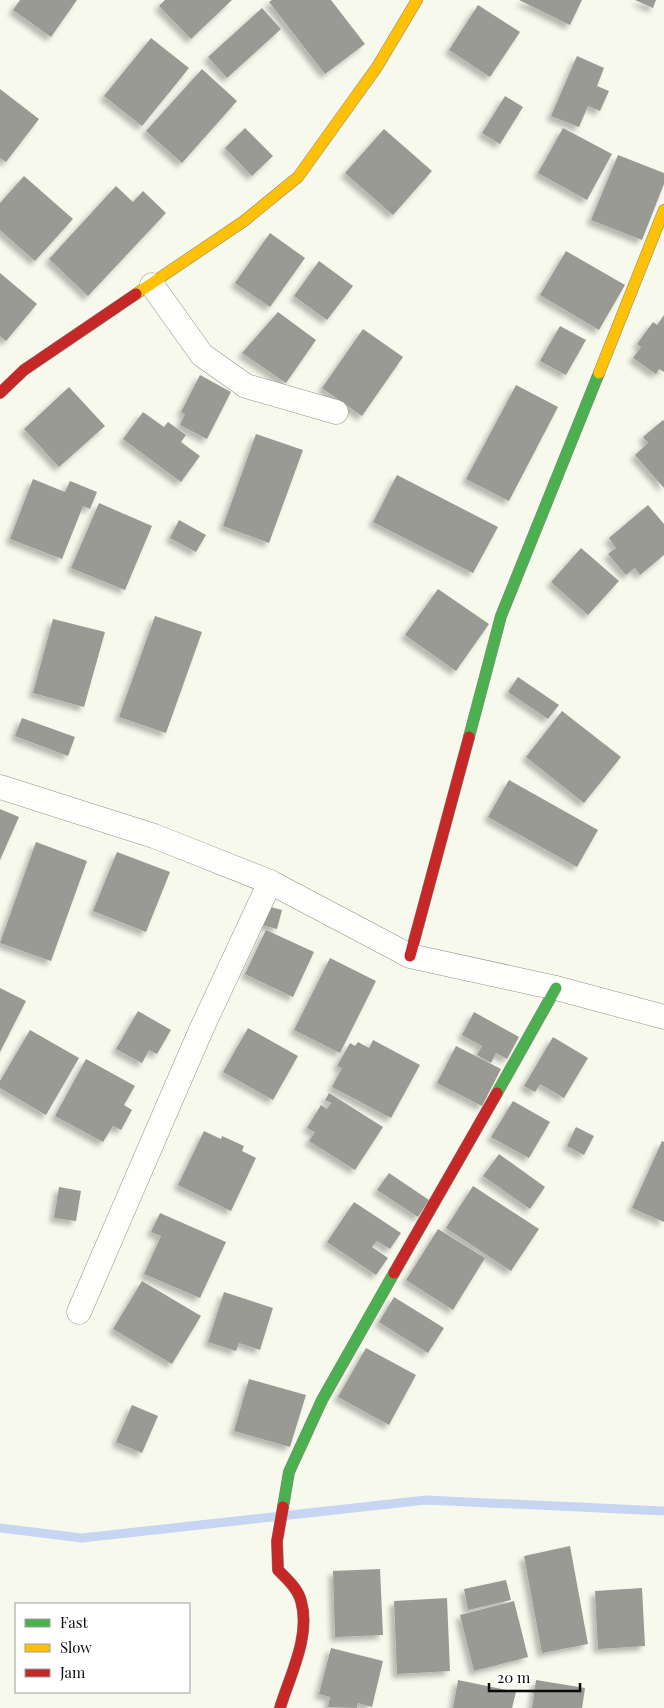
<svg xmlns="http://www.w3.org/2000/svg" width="664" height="1708" viewBox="0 0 664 1708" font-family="'Playfair Display',serif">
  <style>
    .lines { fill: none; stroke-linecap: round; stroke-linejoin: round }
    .stream { stroke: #c6d5f1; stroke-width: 9 }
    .building { fill: #9a9a94; filter: url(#shadow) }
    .street-casing { stroke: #91928c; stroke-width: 25 }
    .fast-casing { stroke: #888883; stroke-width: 12 }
    .slow-casing { stroke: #888883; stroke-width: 12 }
    .jam-casing { stroke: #888883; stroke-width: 12 }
    .street { stroke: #fefefc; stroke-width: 24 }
    .fast { stroke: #4caf50; stroke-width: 11 }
    .slow { stroke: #ffc107; stroke-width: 11 }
    .jam { stroke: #c62828; stroke-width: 11 }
  </style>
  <defs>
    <filter id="shadow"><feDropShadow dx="-4.5" dy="4.5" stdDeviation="2.5" flood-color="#0004"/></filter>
  </defs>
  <rect width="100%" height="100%" fill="#f8f9ed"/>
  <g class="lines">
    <path class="stream" d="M0,1528L82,1538L426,1500L664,1511"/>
  </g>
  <g class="building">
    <path d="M20,0H77L51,37L13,10Z"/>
    <path d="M165,0H232L191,39L159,6Z"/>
    <path d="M272,0H331L365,44L325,74L269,2Z"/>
    <path d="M519,0H582L570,25Z"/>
    <path d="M635,0H656L653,8Z"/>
    <path d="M478,5L520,32L490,77L449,50Z"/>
    <path d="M262,8L281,29L227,78L208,57Z"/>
    <path d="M151,38L189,68L142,126L104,96Z"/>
    <path d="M577,56L604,68L597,86L609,91L600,111L588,106L579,127L551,116Z"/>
    <path d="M202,69L237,101L182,163L146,131Z"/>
    <path d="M0,89L39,119L6,162L0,158Z"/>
    <path d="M505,96L523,107L500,144L482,133Z"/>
    <path d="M245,128L273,156L252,176L225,148Z"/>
    <path d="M563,128L612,154L587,200L538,173Z"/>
    <path d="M384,129L432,171L393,215L345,173Z"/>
    <path d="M618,155L664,173V184L642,240L591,220Z"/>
    <path d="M24,176L73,219L35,261L0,230V203Z"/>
    <path d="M116,186L133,202L143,191L166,213L88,296L49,259Z"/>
    <path d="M270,233L305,258L270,307L235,283Z"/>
    <path d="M566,251L625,285L599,330L540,295Z"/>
    <path d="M319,261L353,286L327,320L294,296Z"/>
    <path d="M0,273L37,304L6,341L0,336Z"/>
    <path d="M278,312L316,340L286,383L242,353Z"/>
    <path d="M664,315V372L659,369L656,374L633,358L641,347L637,344L653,322L657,325Z"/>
    <path d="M560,326L586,340L566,375L540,361Z"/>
    <path d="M363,329L403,357L362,416L322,388Z"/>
    <path d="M200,375L231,392L207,439L180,425L185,414L181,412Z"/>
    <path d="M516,385L558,407L509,501L466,479Z"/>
    <path d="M69,387L105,426L59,467L24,429Z"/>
    <path d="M143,412L164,427L168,422L186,435L181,442L200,456L181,482L123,439Z"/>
    <path d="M663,420L664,421V488L635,455L648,443L643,437Z"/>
    <path d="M256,434L303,450L269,543L223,526Z"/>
    <path d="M397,475L498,527L473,573L373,522Z"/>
    <path d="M33,479L65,492L70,481L97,492L90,509L83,506L62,559L10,539Z"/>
    <path d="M99,503L152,526L125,590L71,568Z"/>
    <path d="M648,505L664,524V555L640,575L635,568L626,575L608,554L616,548L609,538Z"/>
    <path d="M179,520L206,535L196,552L170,538Z"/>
    <path d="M581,548L619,581L588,615L551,582Z"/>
    <path d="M438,589L489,624L456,671L405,635Z"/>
    <path d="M155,616L202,632L166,733L119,717Z"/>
    <path d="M53,619L105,632L84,707L33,693Z"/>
    <path d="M518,677L559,705L548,719L508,692Z"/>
    <path d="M562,711L621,757L584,803L526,757Z"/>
    <path d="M22,718L75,737L68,756L15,736Z"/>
    <path d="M509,780L598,830L577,867L488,817Z"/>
    <path d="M0,809L19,817L0,860Z"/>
    <path d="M36,842L87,861L51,961L0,943Z"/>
    <path d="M117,852L170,872L146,932L93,911Z"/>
    <path d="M267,906L282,910L277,929L262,925Z"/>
    <path d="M266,930L314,952L293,997L245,974Z"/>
    <path d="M330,958L376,981L340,1053L294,1030Z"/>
    <path d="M0,988L26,1001L0,1052Z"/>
    <path d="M138,1011L171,1030L157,1054L149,1050L142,1063L116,1049Z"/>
    <path d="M474,1012L519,1037L507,1059L496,1053L491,1063L477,1055L482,1046L462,1035Z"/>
    <path d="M248,1028L298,1056L273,1100L223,1072Z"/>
    <path d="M30,1030L79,1058L46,1115L0,1088V1081Z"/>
    <path d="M553,1037L588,1058L564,1098L540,1084L535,1092L524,1086Z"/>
    <path d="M373,1040L420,1065L391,1118L332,1087L342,1068L337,1066L350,1043L355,1046L358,1042L369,1048Z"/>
    <path d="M456,1046L501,1069L482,1106L437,1083Z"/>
    <path d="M86,1059L135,1086L124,1105L132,1110L121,1130L113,1126L103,1142L55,1116Z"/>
    <path d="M329,1093L383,1127L355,1170L309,1141L315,1132L307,1128L321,1105L327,1109L331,1103L325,1100Z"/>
    <path d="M513,1101L550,1122L529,1158L491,1137Z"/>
    <path d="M576,1127L594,1136L584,1155L567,1146Z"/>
    <path d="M204,1131L221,1139L222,1136L244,1146L242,1151L256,1158L231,1211L178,1185Z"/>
    <path d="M662,1141L664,1142V1222L632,1208Z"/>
    <path d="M499,1154L545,1187L530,1209L483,1176Z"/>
    <path d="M389,1173L429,1200L418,1217L377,1190Z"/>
    <path d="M473,1186L539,1229L511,1271L446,1228Z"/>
    <path d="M59,1187L81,1191L76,1221L54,1218Z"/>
    <path d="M354,1202L401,1233L390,1249L377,1241L372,1247L388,1258L376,1275L327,1242Z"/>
    <path d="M160,1213L226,1242L200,1298L144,1274L161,1236L151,1232Z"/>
    <path d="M438,1229L485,1258L453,1310L406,1280Z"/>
    <path d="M142,1281L201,1316L172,1364L113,1329Z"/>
    <path d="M224,1292L273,1308L260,1350L239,1343L236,1351L208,1342Z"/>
    <path d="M394,1297L444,1328L428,1353L379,1322Z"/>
    <path d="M366,1348L416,1375L389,1425L338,1397Z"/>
    <path d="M249,1379L306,1395L290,1447L234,1431Z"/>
    <path d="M132,1405L158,1416L142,1453L116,1442Z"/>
    <path d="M570,1546L588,1644L542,1653L524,1556Z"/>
    <path d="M380,1569L383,1635L335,1637L333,1571Z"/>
    <path d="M506,1580L511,1600L468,1610L464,1589Z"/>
    <path d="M642,1588L645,1646L598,1649L595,1591Z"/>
    <path d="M447,1598L450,1671L397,1674L394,1601Z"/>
    <path d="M514,1601L528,1657L474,1671L460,1615Z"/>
    <path d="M331,1648L383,1661L372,1707L358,1703L357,1708L328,1707L330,1697L319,1694Z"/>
    <path d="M458,1680L516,1692L512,1708H453Z"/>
    <path d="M536,1680L585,1688L582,1708H532Z"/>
  </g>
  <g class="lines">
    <defs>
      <g id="street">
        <path d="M152,285L202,355L246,386L336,412"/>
        <path d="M0,787L154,836L270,882L410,956L556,988L664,1017"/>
        <path d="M79,1312L201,1030L270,882"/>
      </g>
      <g id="fast">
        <path d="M469,737L501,616L599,373"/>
        <path d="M497,1093L556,988"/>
        <path d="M283,1507L289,1472L322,1400L394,1273"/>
      </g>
      <g id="slow">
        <path d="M136,294L244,221L298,177L377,67L417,0"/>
        <path d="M599,373L664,210"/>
      </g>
      <g id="jam">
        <path d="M0,393L24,370L136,294"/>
        <path d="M410,956L469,737"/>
        <path d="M394,1273L497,1093"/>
        <path d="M280,1708C290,1675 311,1636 301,1601C298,1589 287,1579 278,1570L277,1541L283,1507"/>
      </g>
    </defs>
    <use href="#street" class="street-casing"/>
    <use href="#fast" class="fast-casing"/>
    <use href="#slow" class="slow-casing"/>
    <use href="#jam" class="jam-casing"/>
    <use href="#street" class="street"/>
    <use href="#fast" class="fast"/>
    <use href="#slow" class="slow"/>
    <use href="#jam" class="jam"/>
  </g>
  <rect x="15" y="1603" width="175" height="90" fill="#ffffff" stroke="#9d9d9d"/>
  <rect x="25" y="1619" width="25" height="8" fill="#4caf50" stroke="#9d9d9d"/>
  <text x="60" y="1628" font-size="15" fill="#0a0a0a">Fast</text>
  <rect x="25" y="1644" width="25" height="8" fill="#ffc107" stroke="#9d9d9d"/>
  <text x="60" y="1653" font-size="15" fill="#0a0a0a">Slow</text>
  <rect x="25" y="1669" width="25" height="8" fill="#c62828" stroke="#9d9d9d"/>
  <text x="60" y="1678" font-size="15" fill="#0a0a0a">Jam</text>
  <path d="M489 1683v8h91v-8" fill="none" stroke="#0a0a0a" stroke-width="2.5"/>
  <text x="497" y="1683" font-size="15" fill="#0a0a0a" stroke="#ffffff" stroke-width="4" paint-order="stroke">20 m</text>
</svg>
